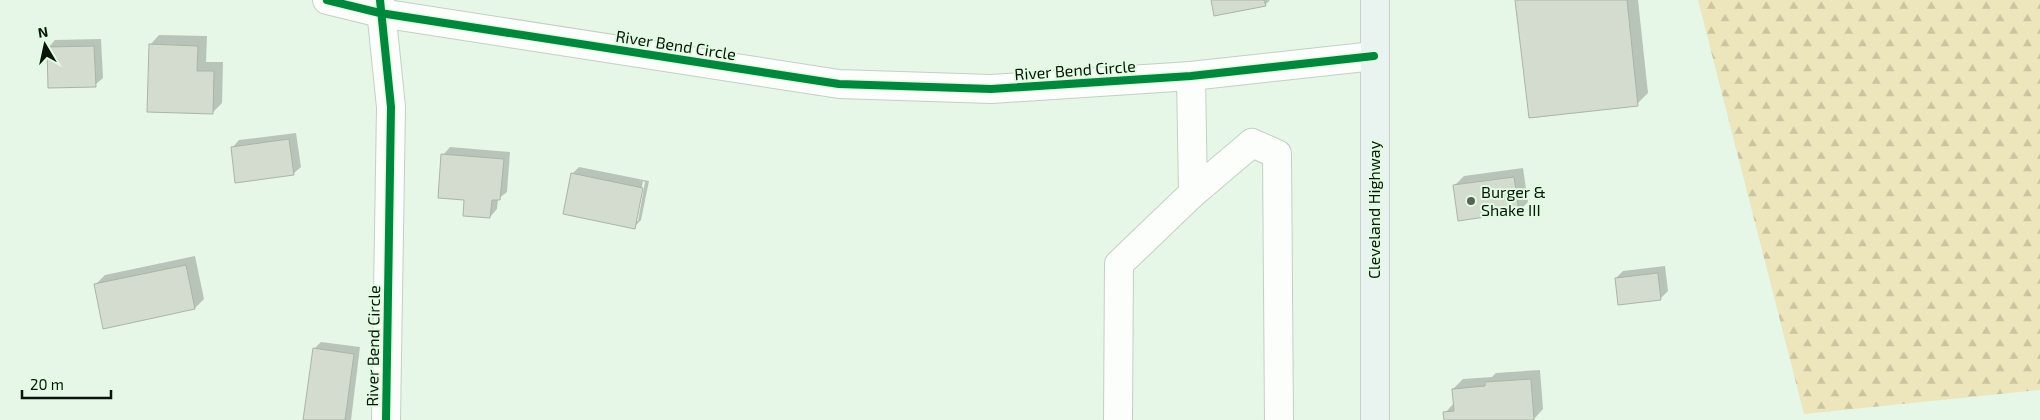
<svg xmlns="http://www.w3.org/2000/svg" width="2040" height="420" viewBox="0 0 2040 420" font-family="'Exo 2',sans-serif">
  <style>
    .forest { fill: url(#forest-firs) }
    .shadow { fill: #0003; fill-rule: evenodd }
    .building { fill: #d3dcce; stroke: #acb4a7 }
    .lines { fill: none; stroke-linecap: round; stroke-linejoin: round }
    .minor-casing { stroke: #c3d0c4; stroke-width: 30 }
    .major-casing { stroke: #cad1ca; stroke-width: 30 }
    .minor { stroke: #fbfefb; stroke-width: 28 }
    .major { stroke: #e9f3ef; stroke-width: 28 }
    .cycleway-casing { stroke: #e0fce1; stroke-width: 11 }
    .cycleway { stroke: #00873e; stroke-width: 8 }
    .poi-dot { fill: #576358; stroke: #e0fce1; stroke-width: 2 }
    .labels { text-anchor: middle; stroke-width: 4; stroke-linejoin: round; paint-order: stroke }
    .street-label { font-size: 16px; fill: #0a140b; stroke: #e0fce1 }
    .poi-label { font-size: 16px; fill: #0a140b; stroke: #e0fce1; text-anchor: start }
  </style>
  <defs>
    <pattern id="forest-firs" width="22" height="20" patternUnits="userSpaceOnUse" patternTransform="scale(1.25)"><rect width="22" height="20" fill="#ede5bc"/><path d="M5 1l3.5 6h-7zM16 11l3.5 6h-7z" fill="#cac4a0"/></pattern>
  </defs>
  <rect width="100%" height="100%" fill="#e6f6e7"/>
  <path class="forest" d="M1698,0H2040V390L1804,414Z"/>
  <g class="shadow">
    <path d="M1212,0H1270L1265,5Z"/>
    <path d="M1517,0H1638L1648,93L1637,104Z"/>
    <path d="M159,35L207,36L206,62H223L222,103L212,113L150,45Z"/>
    <path d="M101,39L103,78L95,85L48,48L55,40Z"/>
    <path d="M296,133L301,167L293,174L232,148L239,140Z"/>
    <path d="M450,147L510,152L507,192L498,199L497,209L490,217L465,199L443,155Z"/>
    <path d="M579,167L649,181L641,220L634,227L572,174ZM643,181L645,182L638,221H635Z"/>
    <path d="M1523,168L1528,202L1519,211L1454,186L1464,176Z"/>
    <path d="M195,256L204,299L195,308L95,285L105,275Z"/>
    <path d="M1665,266L1668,291L1660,299L1616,278L1623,271Z"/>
    <path d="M321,342L360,347L351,420H304L314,349Z"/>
    <path d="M1540,370L1543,409L1534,419L1445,420V413L1454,403L1453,389L1463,379L1492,377L1496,373Z"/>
  </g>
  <g class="building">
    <path d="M1211,0H1264L1266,6L1214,16Z"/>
    <path d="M1515,0H1627L1638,106L1529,118Z"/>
    <path d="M149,44L198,46L197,71H214L213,114L147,112Z"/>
    <path d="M94,46L96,87L48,88L47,47Z"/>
    <path d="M289,139L294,175L235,183L231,147Z"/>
    <path d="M441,154L504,159L500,200H492L490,218L463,216L464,200L438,198Z"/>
    <path d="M571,173L643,188L635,229L563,214Z"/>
    <path d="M1514,177L1519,212L1458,221L1453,185Z"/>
    <path d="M186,265L195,309L103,329L94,284Z"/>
    <path d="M1658,273L1661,300L1618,305L1615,278Z"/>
    <path d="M313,348L354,354L345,420H303Z"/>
    <path d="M1531,379L1534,420H1444L1443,412L1454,411L1452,389L1485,386V382Z"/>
  </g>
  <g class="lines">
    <defs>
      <g id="minor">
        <path d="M327,0L380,13L839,84L991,89L1191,76L1374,56"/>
        <path d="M380,0L391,107L386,420"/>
        <path d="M1193,193L1252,143L1277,154L1279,420"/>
        <path d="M1118,420L1119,264L1193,193L1191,76"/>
      </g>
      <path id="major" d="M1375,420V0"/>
    </defs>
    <use href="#minor" class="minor-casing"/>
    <use href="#major" class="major-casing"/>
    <use href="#minor" class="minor"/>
    <use href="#major" class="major"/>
    <defs>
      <g id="cycleway">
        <path d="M327,0L380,13L839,84L991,89L1191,76L1374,56"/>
        <path d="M380,0L391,107L386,420"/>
      </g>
    </defs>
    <use href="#cycleway" class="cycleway-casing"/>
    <use href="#cycleway" class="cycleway"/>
  </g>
  <circle class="poi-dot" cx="1471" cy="201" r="5"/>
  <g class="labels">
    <g class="street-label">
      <text transform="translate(676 45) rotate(9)" y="6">River Bend Circle</text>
      <text transform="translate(1075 70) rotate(-4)" y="6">River Bend Circle</text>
      <text transform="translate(1374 210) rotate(-90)" y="6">Cleveland Highway</text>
      <text transform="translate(373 346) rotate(-89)" y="6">River Bend Circle</text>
    </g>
    <g class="poi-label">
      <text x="1481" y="198">Burger &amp;<tspan x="1481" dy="18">Shake III</tspan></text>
    </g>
  </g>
  <g transform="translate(45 45) rotate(351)" stroke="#e0fce1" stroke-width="4" paint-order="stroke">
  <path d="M0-4L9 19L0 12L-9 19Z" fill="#0a140b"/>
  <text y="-8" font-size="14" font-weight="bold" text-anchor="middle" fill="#0a140b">N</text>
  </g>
  <path d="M22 390v8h89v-8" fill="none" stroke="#0a140b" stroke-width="2.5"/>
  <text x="30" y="390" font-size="15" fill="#0a140b" stroke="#e0fce1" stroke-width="4" paint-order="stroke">20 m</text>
</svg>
